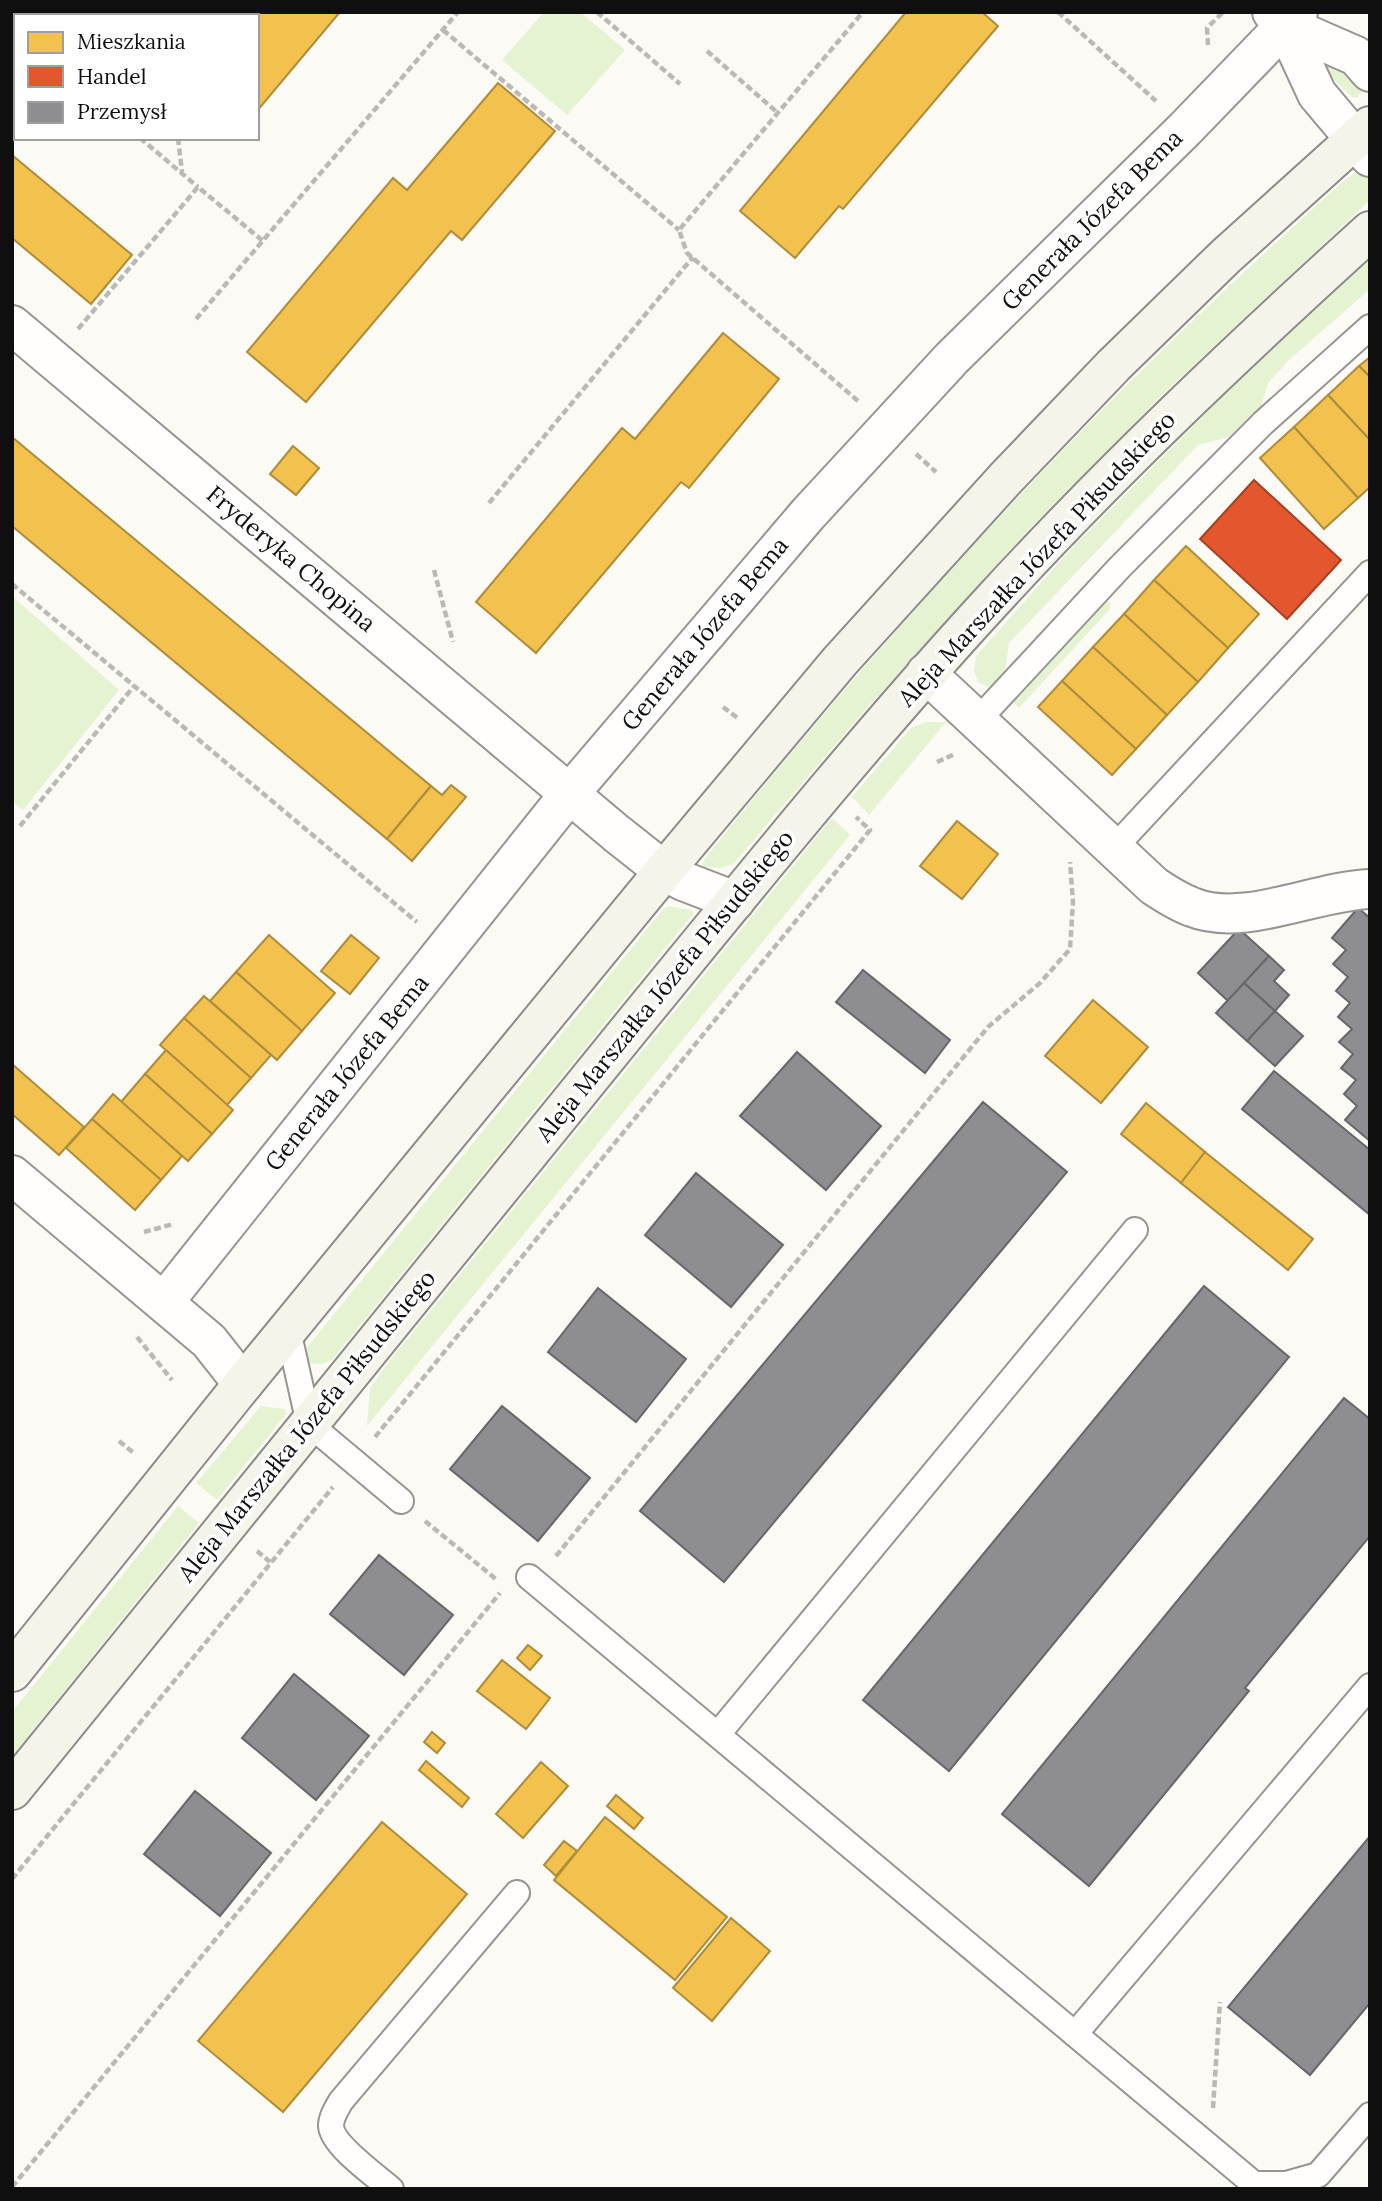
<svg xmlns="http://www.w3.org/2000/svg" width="1382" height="2201" viewBox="0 0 1382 2201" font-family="Lora,serif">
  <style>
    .green { fill: #e6f3d2 }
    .homes { fill: #f2c14e; stroke: #ae8c3b; stroke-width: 2 }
    .shops { fill: #e4572e; stroke: #a44125; stroke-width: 2 }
    .industry { fill: #8d8d92; stroke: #67676b; stroke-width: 2 }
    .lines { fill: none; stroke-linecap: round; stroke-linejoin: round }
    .lane-casing { stroke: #969592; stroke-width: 28 }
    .street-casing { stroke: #969592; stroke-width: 42 }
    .secondary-casing { stroke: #8c8b89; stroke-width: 42 }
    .path { stroke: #b9b9b8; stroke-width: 4.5; stroke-dasharray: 7 3.5; stroke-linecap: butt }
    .lane { stroke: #fffefd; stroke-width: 24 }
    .street { stroke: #fffefd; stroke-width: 38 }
    .secondary { stroke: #f5f4eb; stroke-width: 38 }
    .labels { text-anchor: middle; stroke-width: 7; stroke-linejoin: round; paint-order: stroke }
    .street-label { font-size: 24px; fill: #0f0f0f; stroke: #fff }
  </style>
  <rect width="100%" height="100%" fill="#fcfaf4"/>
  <g class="green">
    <path d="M12,12H121L118,16H16V22L12,19Z"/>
    <path d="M544,12H580L625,50L567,115L502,60Z"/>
    <path d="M1322,54L1359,89L1361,92L1357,98L1352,97L1314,61Z"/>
    <path d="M1356,172L1370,179L1369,201L1166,391L1027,531L867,708L734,863L721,868L703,867L702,864L707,856C839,691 980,532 1130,382C1199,313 1270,248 1342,182Z"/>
    <path d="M1370,259V289L1289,360L1268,383L1261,407L1229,437L1198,445L1009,643C1006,662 1008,678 988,687L978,682L974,671L976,656L1071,549L1230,389Z"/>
    <path d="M12,596L119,690L23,810L12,801Z"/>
    <path d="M1104,600L1110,603V609L1019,708L1012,700Z"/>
    <path d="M925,722H946L869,815L852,797L911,728Z"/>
    <path d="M832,818L850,835L367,1426L370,1388L387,1364Z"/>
    <path d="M668,906L691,910L694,913L332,1360L321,1364L305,1363L300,1356L664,908Z"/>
    <path d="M261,1406L284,1409L287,1413L217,1500L196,1483Z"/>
    <path d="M178,1506L199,1523L12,1756V1712Z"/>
  </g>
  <g class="homes">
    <path d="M237,12H340L257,111V16H234Z"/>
    <path d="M906,12H982L998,26L843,209L839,206L795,258L740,211Z"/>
    <path d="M498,83L555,131L462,240L451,231L306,402L247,352L393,178L407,190Z"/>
    <path d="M12,155L132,255L91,304L12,238Z"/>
    <path d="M723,333L779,379L689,488L681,482L536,653L476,602L622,428L635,439Z"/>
    <path d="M1370,357V377L1359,366Z"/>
    <path d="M1359,366L1370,377V440L1328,395Z"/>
    <path d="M1328,395L1370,440V487L1358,498L1294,427Z"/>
    <path d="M1294,427L1358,498L1324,529L1260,458Z"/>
    <path d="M12,437L431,786L387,839L12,526Z"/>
    <path d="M293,446L319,468L296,495L270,474Z"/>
    <path d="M1186,546L1259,614L1228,648L1154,580Z"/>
    <path d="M1154,580L1228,648L1198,682L1124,614Z"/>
    <path d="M1124,614L1198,682L1167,715L1093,647Z"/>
    <path d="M1093,647L1167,715L1136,749L1062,681Z"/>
    <path d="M1062,681L1136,749L1112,775L1038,707Z"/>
    <path d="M451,785L466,797L412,861L387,839L431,786L442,795Z"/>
    <path d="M957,821L998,854L962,899L920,866Z"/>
    <path d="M269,935L335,993L302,1031L236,972Z"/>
    <path d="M351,935L379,958L350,994L321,971Z"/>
    <path d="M236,972L302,1031L277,1060L210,1001Z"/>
    <path d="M204,996L271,1055L251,1078L184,1018Z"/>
    <path d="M1093,1000L1148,1047L1101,1103L1045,1056Z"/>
    <path d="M184,1018L251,1078L227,1105L160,1045Z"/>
    <path d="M166,1050L233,1110L212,1134L145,1074Z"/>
    <path d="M12,1064L84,1127L59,1155L12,1114Z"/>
    <path d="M145,1074L212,1134L188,1161L121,1102Z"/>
    <path d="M113,1094L182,1156L161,1180L92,1119Z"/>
    <path d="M1146,1103L1205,1152L1181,1183L1121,1134Z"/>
    <path d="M92,1119L161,1180L135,1210L66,1148Z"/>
    <path d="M1205,1152L1313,1239L1288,1270L1181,1183Z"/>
    <path d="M528,1645L542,1656L530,1670L517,1658Z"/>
    <path d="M502,1660L550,1698L526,1729L477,1691Z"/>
    <path d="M432,1732L445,1743L437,1753L424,1742Z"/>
    <path d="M426,1761L469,1798L462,1807L419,1770Z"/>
    <path d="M541,1762L568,1786L523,1838L496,1814Z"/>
    <path d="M616,1795L643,1818L634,1829L607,1806Z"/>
    <path d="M605,1817L727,1917L675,1980L554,1880Z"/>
    <path d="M382,1822L467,1894L283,2112L198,2041Z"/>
    <path d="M564,1841L577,1851L556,1876L544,1865Z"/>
    <path d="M731,1918L770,1951L712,2021L673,1988Z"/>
  </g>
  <path class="shops" d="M1254,480L1341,560L1287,619L1200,539Z"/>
  <g class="industry">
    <path d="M1358,908L1370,918V1141L1345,1120L1357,1106L1344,1094L1356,1080L1341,1068L1353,1054L1339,1042L1352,1029L1338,1017L1350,1003L1336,991L1348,977L1333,964L1346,950L1332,938Z"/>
    <path d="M1239,929L1269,956L1228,1001L1198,973Z"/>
    <path d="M1269,956L1284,970L1274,981L1289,995L1275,1011L1244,983Z"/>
    <path d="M863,970L950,1040L925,1073L836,1002Z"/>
    <path d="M1244,983L1275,1011L1247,1041L1216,1013Z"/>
    <path d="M1275,1011L1303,1036L1275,1066L1247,1041Z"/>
    <path d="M797,1052L881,1126L826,1190L740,1116Z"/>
    <path d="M1274,1071L1370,1150V1215L1242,1109Z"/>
    <path d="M983,1102L1067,1172L724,1582L640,1511Z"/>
    <path d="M696,1173L783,1245L731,1307L645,1235Z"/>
    <path d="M1204,1286L1289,1357L949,1771L863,1700Z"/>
    <path d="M598,1288L686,1359L636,1422L548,1352Z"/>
    <path d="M1344,1398L1370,1419V1536L1245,1688L1249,1691L1089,1886L1002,1814Z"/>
    <path d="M502,1406L590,1478L538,1541L450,1469Z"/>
    <path d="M379,1555L453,1615L404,1675L330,1614Z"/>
    <path d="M294,1674L369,1736L316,1800L242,1738Z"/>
    <path d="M195,1791L271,1853L220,1916L144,1854Z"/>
    <path d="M1370,1836V2003L1310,2075L1228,2007Z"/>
  </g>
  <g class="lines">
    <defs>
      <g id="lane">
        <path d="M978,720L1119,568L1263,423L1370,327"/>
        <path d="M1114,848L1370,573"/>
        <path d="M288,1330L309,1424L401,1501"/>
        <path d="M529,1577L1254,2184H1286L1318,2175L1370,2115"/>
        <path d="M718,1734L1135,1230"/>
        <path d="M1075,2034L1370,1686"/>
        <path d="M391,2189C376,2176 332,2145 331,2126C331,2117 337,2108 341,2101L517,1893"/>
      </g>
      <g id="street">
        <path d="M1272,12L1285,25L1317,94L1370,157"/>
        <path d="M1285,25L1356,56L1370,72"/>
        <path d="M12,325L616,833L664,871L683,881L735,901"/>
        <path d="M926,673L1154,886C1166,894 1178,902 1192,907C1244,928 1314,891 1370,889"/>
        <path d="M12,1175L209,1341L243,1384"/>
        <path d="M164,1302L570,793L808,514L952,358L1185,129L1298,12"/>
      </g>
      <g id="secondary">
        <path d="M12,1672L243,1384L664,871L840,661L1005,479L1114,365L1226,256L1370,126"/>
        <path d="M12,1790C219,1538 422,1283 628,1031C747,886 864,740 991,602C1110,472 1239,350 1370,231"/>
      </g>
    </defs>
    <use href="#lane" class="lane-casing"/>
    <use href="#street" class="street-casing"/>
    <use href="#secondary" class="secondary-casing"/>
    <g class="path">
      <path d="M161,12L162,16"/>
      <path d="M597,12L680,84"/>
      <path d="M1058,12L1156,101"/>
      <path d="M154,16L156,12"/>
      <path d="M443,30L679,230"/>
      <path d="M12,31L16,34"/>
      <path d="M1208,45L1207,28L1223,12"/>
      <path d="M707,51L778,113"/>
      <path d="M140,138L198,187"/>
      <path d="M178,138L182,172"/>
      <path d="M196,319L458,12"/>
      <path d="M78,329L198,187L263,241"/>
      <path d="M858,401L687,253L679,230L863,12"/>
      <path d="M916,454L936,472"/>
      <path d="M489,503L693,257"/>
      <path d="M434,570L453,642"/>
      <path d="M12,584L417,922"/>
      <path d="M723,707L739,719"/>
      <path d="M937,762L955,754"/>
      <path d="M20,826L134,686"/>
      <path d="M144,1232L173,1224"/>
      <path d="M137,1337L172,1380"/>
      <path d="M375,1437L870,830L856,817"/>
      <path d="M119,1441L135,1454"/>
      <path d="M425,1521L497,1580"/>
      <path d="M257,1551L270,1562"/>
      <path d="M556,1556L988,1027L1040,983L1070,949L1073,902L1070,862"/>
      <path d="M12,1879L333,1487"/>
      <path d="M1213,2108L1220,2002"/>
      <path d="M12,2187L500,1593"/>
    </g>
    <use href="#lane" class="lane"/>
    <use href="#street" class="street"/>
    <use href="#secondary" class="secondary"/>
  </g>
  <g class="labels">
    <g class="street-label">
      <text transform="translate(1092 220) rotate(-45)" y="8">Generała Józefa Bema</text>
      <text transform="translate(291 559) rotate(40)" y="8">Fryderyka Chopina</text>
      <text transform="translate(1037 559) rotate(-47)" y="8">Aleja Marszałka Józefa Piłsudskiego</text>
      <text transform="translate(705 634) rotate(-50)" y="8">Generała Józefa Bema</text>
      <text transform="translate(665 986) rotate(-51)" y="8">Aleja Marszałka Józefa Piłsudskiego</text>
      <text transform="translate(347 1073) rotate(-51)" y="8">Generała Józefa Bema</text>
      <text transform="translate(307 1426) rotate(-51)" y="8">Aleja Marszałka Józefa Piłsudskiego</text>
    </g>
  </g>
  <rect width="1382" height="2201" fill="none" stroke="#0f0f0f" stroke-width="28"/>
  <rect x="14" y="14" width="245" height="126" fill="#ffffff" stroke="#9f9f9f" stroke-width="2"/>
  <rect x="28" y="32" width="35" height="21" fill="#f2c14e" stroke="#9f9f9f" stroke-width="2"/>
  <text x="77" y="49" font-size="21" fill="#0f0f0f">Mieszkania</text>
  <rect x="28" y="66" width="35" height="21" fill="#e4572e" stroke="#9f9f9f" stroke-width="2"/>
  <text x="77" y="84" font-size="21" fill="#0f0f0f">Handel</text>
  <rect x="28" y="102" width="35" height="21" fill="#8d8d92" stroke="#9f9f9f" stroke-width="2"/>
  <text x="77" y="119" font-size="21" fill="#0f0f0f">Przemysł</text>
</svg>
